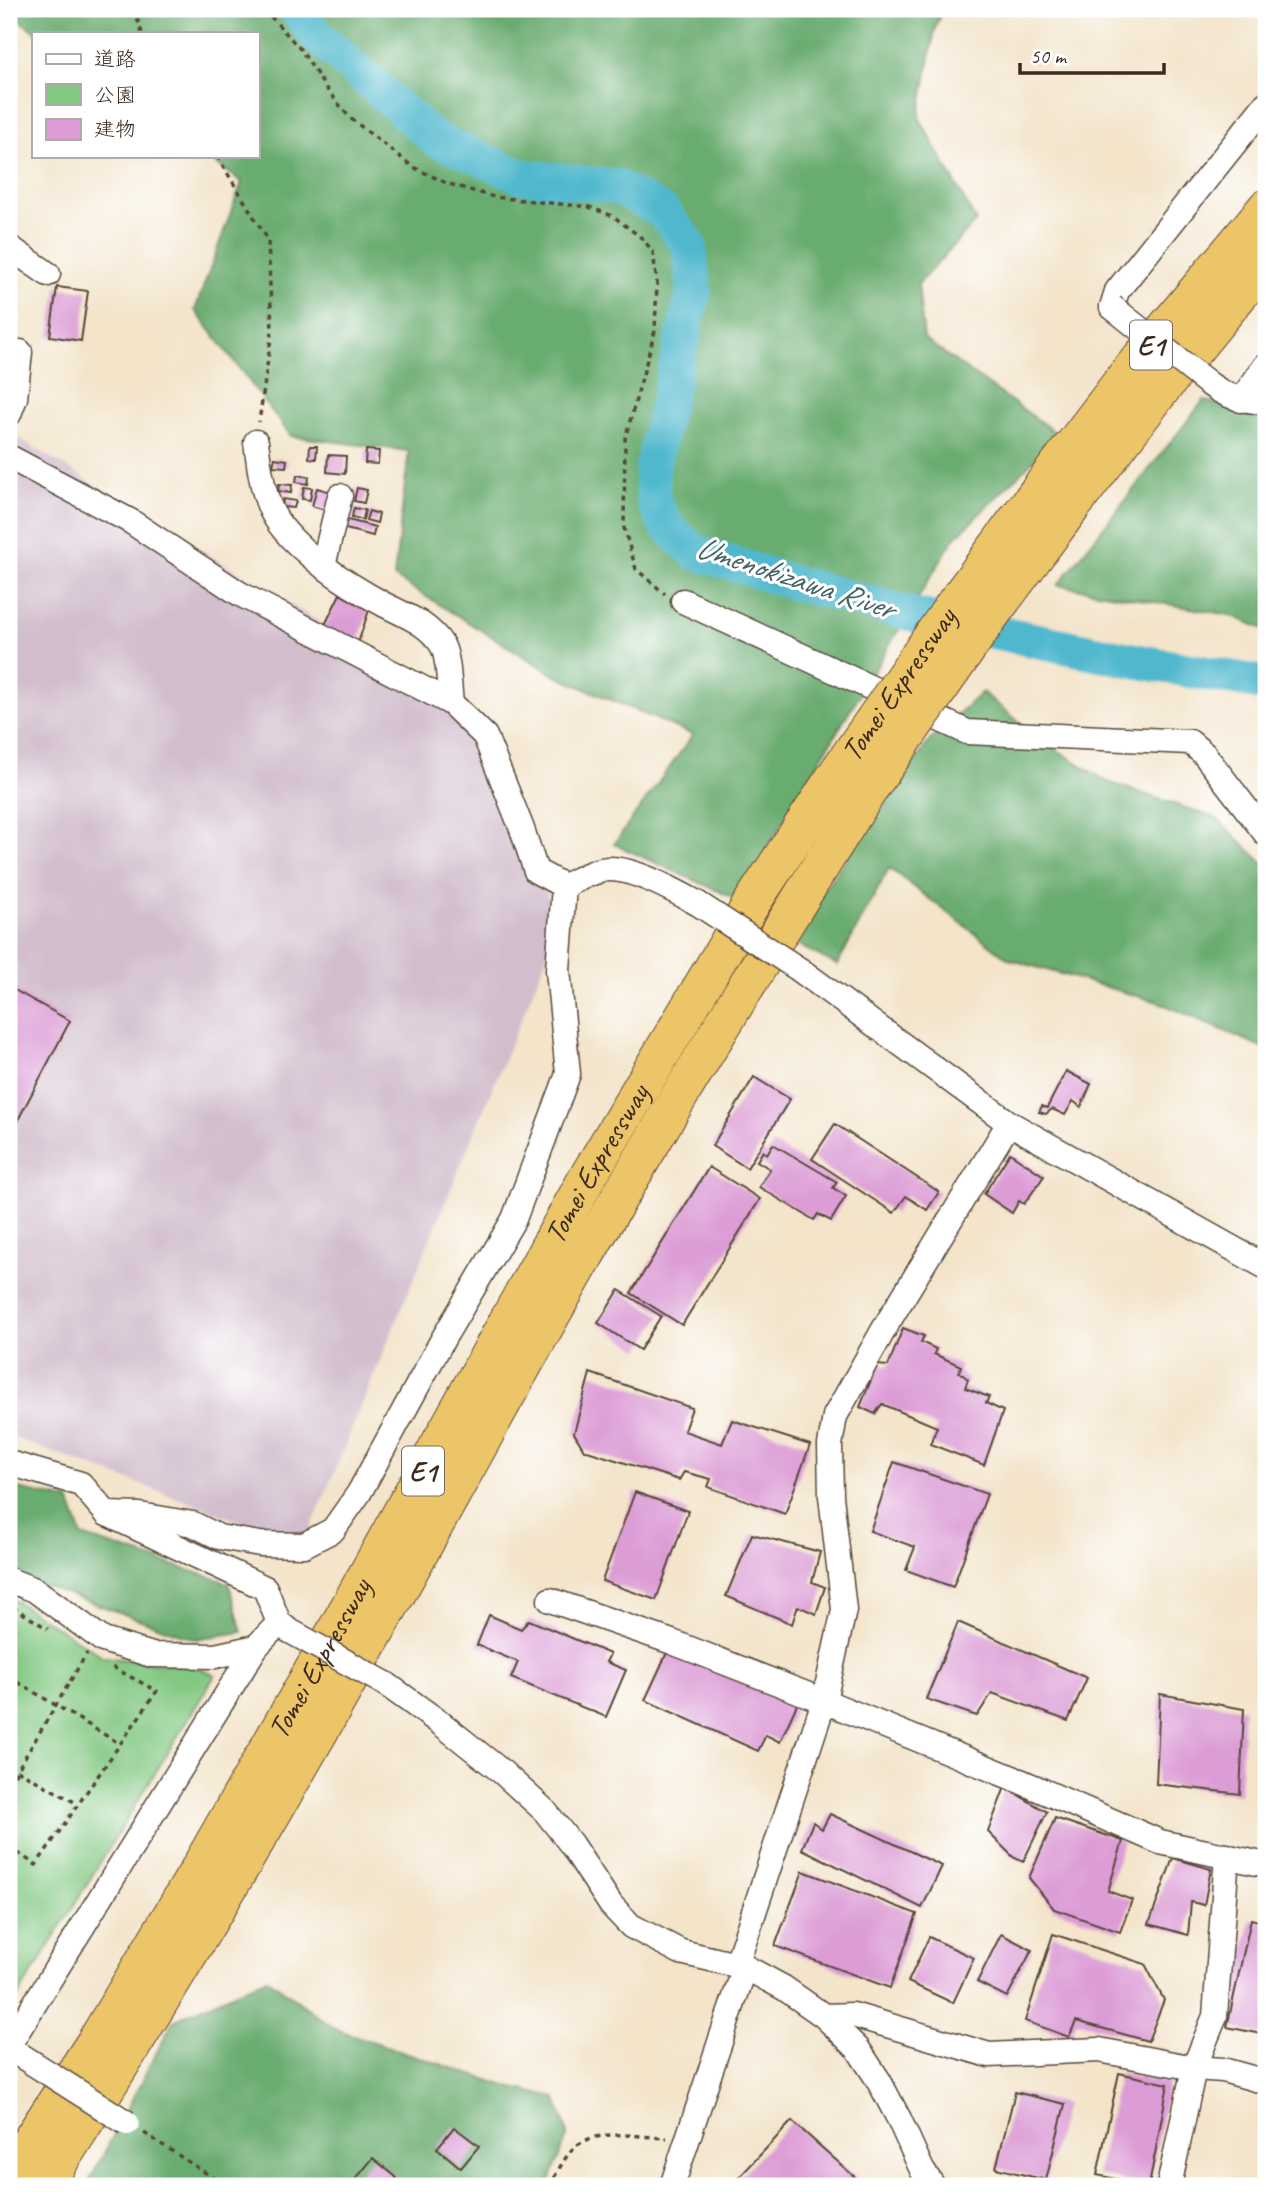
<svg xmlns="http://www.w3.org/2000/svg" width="1275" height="2195" viewBox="0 0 1275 2195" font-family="Caveat,'Klee One',sans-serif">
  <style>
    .industrial { fill: #d1bdcc }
    .green { fill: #82c882; stroke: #5e7950; stroke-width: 2 }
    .forest { fill: #69ac70; stroke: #526b47; stroke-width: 2 }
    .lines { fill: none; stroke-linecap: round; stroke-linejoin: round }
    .river { stroke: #4fb8cd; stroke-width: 35 }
    .building { fill: #dc9cd5 }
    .minor-casing { stroke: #574638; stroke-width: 27 }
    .highway-casing { stroke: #574638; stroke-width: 39 }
    .path { stroke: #574638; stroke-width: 3.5; stroke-dasharray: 5 5; stroke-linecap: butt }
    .minor { stroke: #fff; stroke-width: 24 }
    .highway { stroke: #edc569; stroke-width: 37 }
    .minor-bridge-casing { stroke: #574638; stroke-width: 27; stroke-linecap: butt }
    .highway-bridge-casing { stroke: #574638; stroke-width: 39; stroke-linecap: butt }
    .minor-bridge { stroke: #fff; stroke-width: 24 }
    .highway-bridge { stroke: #edc569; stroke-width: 37 }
    .labels { text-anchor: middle; stroke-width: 6; stroke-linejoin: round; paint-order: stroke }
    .shield { fill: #fff; stroke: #766a62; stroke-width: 2 }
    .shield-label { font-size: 28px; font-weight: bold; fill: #3b2a1e }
    .street-label { font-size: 30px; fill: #3b2a1e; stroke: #fff }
    .water-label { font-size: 32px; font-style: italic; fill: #436364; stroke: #fff }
  </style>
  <rect width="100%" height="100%" fill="#fff"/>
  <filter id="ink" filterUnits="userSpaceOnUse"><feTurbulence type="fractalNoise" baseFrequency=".0143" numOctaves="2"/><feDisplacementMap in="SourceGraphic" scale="14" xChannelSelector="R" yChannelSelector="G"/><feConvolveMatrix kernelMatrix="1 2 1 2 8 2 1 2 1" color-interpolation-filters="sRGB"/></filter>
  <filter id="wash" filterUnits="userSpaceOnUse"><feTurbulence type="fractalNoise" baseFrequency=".00686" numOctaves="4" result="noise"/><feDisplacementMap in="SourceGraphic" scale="28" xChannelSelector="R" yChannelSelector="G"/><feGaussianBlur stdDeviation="1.57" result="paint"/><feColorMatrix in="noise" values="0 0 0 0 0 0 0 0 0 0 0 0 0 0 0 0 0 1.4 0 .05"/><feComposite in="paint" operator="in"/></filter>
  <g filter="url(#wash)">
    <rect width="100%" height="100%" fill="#f3e4ca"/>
    <path class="industrial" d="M9,432L451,703L561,922L304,1545L9,1436Z"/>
    <path class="green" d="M9,1597L104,1657L199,1668L215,1675L9,2011Z"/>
    <g class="forest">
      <path d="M9,9H942L935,29L919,117L976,221L918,284L924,339L1059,435L953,540L736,899L614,844L693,735L558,677L394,577L409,451L291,436L195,310L242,182L205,156H257V33H37L9,13Z"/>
      <path d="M1204,400L1266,422V630L1230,615L1058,585Z"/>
      <path d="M982,692L1043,741L1108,782L1216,818L1266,866V1049L1158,1002L1009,959L889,868L837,965L788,940L930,740Z"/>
      <path d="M9,1487L69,1500L82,1536L229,1583L242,1632L194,1639L9,1573Z"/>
      <path d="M267,1978L335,2029L509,2087L556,2098L568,2134L548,2186H87L173,2021Z"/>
    </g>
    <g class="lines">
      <path class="river" d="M296,9L317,36L435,139L520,176L617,187L662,211L689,245L694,290L652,468L653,499L665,524L695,552L788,581L914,615L1131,660L1266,684"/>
    </g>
    <g id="blocks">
      <g class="building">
        <path d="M57,287L88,291L81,341L50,336Z"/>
        <path d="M310,446H317L316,459L309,458Z"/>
        <path d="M366,450L379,451L378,464L365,463Z"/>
        <path d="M328,455L346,456L345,474L327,472Z"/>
        <path d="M275,458L287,460L286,467L273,466Z"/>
        <path d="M297,475L309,477L308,484L296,482Z"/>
        <path d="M279,484L292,485L291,493L278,491Z"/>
        <path d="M304,487L312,488L310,500L302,499Z"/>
        <path d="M317,488L334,493L328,511L312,506Z"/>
        <path d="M357,488L367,490L364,503L354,501Z"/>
        <path d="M283,499L296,501L294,508L282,507Z"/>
        <path d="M354,508L365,510L363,520L352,517Z"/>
        <path d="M369,511L379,514L377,523L366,520Z"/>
        <path d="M344,519L375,527L373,536L342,528Z"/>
        <path d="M340,594L369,610L356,649L322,631Z"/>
        <path d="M9,987L70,1021L9,1137Z"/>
        <path d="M1066,1071L1091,1084L1081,1107L1073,1101L1065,1115L1052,1109L1046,1114L1039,1112L1042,1106L1047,1108Z"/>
        <path d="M754,1077L790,1099L747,1168L712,1146Z"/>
        <path d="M835,1124L939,1192L927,1210L906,1196L894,1213L812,1159Z"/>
        <path d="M773,1144L837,1182L833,1188L846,1196L831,1221L818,1214L814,1220L759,1187L770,1169L757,1161L763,1151L767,1154Z"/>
        <path d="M1010,1153L1044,1176L1024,1204L1019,1201L1012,1213L984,1194Z"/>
        <path d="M709,1167L760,1199L682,1325L631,1293Z"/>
        <path d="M619,1290L661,1316L640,1350L598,1323Z"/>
        <path d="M903,1328L924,1336L921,1342L936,1349L934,1354L961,1366L959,1372L968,1379L965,1388L989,1397L986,1403L1003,1411L984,1465L930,1444L937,1427L882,1404L875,1414L860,1407L877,1365L888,1366Z"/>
        <path d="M590,1373L692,1408L684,1431L722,1444L732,1420L810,1445L785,1514L708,1487L711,1479L684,1472L679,1480L584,1450L574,1433Z"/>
        <path d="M894,1462L987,1494L953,1587L906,1570L915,1547L870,1531Z"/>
        <path d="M635,1492L688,1511L656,1600L602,1581Z"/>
        <path d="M752,1534L820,1552L812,1582L825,1587L816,1614L798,1606L792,1624L726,1596Z"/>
        <path d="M489,1615L521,1629L529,1620L610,1654L606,1662L626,1670L606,1717L511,1678L518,1662L477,1645Z"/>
        <path d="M958,1622L1087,1678L1068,1721L992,1693L977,1716L926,1699Z"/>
        <path d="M672,1642L799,1700L780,1742L766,1735L758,1751L645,1700Z"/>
        <path d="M1160,1694L1244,1709L1240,1794L1156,1784Z"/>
        <path d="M1265,1774L1266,1775V1804L1260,1803Z"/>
        <path d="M1005,1787L1047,1812L1023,1862L1013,1857L988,1832Z"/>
        <path d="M830,1814L942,1866L922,1908L802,1849L813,1822L822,1829Z"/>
        <path d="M1055,1818L1123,1841L1108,1891L1132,1900L1120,1932L1054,1909L1029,1878Z"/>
        <path d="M1173,1858L1211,1869L1204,1905L1191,1902L1188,1935L1149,1924Z"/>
        <path d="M803,1871L917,1914L890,1988L775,1946Z"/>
        <path d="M1251,1919L1266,1923V2035L1227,2027Z"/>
        <path d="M1001,1934L1032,1950L1007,1997L977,1982Z"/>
        <path d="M1053,1934L1145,1964L1164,2000L1148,2041L1076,2021L1069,2037L1025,2021Z"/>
        <path d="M929,1937L974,1958L953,2003L908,1982Z"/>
        <path d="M1119,2073L1168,2084L1149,2186L1097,2175Z"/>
        <path d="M1015,2092L1065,2104L1046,2180L996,2168Z"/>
        <path d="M792,2121L865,2186H731Z"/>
        <path d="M454,2127L479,2146L461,2168L437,2148Z"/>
        <path d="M373,2158L397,2178L391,2186H364L355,2180Z"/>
      </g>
    </g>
  </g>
  <g filter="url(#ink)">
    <use href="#blocks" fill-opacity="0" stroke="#574638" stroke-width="2"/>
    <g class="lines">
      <defs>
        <g id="minor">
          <path d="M9,247L48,274"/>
          <path d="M1112,307L1117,291L1266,104"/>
          <path d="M1204,380C1225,397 1239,400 1266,402"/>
          <path d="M1241,400L1266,365"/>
          <path d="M9,414L15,398L20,352"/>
          <path d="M256,442C259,463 261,485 269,505C283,544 349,586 385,605C407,616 429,624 442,645C449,657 449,688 451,703"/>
          <path d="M9,457L130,521L240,594L451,703L485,736L522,829L536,871L564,886C578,880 594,869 610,869C635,869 675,891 697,903"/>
          <path d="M323,566L340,496"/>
          <path d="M683,601L967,732L1190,742L1204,754L1266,834"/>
          <path d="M800,970L1009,1123L1266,1267"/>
          <path d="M9,1463L81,1484L107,1514L265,1588L279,1623L288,1630"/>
          <path d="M107,1514L140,1515L193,1524L219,1537L260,1544L304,1545L333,1530L359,1493L443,1339L514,1219L568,1074L558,970L564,886"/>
          <path d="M9,1580L35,1590L103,1640L152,1655L215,1656L256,1647"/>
          <path d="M550,1600L672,1642L824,1701L1020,1781L1160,1842L1266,1865"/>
          <path d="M386,1684L443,1725L502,1772L545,1811L571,1844L611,1905L631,1926L681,1952L745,1967L784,1988L824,2016L858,2049L879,2081L899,2119L922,2170L933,2186"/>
          <path d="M737,1963L824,1701L844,1610L831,1496L830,1445L835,1416L888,1322L1009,1123"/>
          <path d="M824,2016L853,2015L989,2055L1099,2050L1194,2068L1223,2070L1266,2082"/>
          <path d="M9,2045L256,1647L279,1623"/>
          <path d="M672,2186L745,1967"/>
          <path d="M1169,2186L1194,2068L1215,2016L1227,1856"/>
        </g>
        <g id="highway">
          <path d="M1042,486L1129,372L1266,208"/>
          <path d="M1071,508L1161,390L1266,262"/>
          <path id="s1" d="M9,2174L99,2036L196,1874L335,1632L587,1178L753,901L840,769"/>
          <path d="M44,2186C158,2008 268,1826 371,1640C452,1496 530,1349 614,1206C697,1065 782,926 870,788"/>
        </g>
      </defs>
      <use href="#minor" class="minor-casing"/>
      <use href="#highway" class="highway-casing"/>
      <g class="path">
        <path d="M134,9L142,33"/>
        <path d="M264,9L301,50L325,87L350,118L413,167L446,183L494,197L589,207L613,216L643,239L653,252L657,283L655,331L625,439L624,528L636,569L665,594"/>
        <path d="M217,156L268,240L272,331L259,422"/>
        <path d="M13,1607L48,1629"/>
        <path d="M9,1677L120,1744"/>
        <path d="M17,1770L78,1804"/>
        <path d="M9,1784L87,1653"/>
        <path d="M9,1847L36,1865L157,1691L112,1667"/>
        <path d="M144,2133L226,2186"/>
        <path d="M549,2186C556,2175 562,2162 570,2152C592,2126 637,2137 667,2138"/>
      </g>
      <use href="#minor" class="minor"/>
      <use href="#highway" class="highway"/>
      <defs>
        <g id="minor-bridge">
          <path d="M1112,307L1204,380"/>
          <path d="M697,903L800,970"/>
          <path d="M288,1630L386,1684"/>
          <path d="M20,2055L127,2123"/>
        </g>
        <g id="highway-bridge">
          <path id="s2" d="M840,769L955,603L1042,486"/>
          <path d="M870,788L991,615L1071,508"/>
        </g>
      </defs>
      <use href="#minor-bridge" class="minor-bridge-casing"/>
      <use href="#highway-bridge" class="highway-bridge-casing"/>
      <use href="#minor-bridge" class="minor-bridge"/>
      <use href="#highway-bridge" class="highway-bridge"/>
    </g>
  </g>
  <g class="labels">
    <g class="shield">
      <rect x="1130" y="320.5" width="42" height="49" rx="5"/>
      <rect x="402" y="1446.5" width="42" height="49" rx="5"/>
    </g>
    <g class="shield-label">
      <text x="1151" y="355">E1</text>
      <text x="423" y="1481">E1</text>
    </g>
    <g class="street-label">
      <text dy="10" stroke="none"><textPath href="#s2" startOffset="103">Tomei Expressway</textPath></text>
      <text dy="10" stroke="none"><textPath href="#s1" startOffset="1169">Tomei Expressway</textPath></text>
      <text dy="10" stroke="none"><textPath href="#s1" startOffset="602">Tomei Expressway</textPath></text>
    </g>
    <g class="water-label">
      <text transform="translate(795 577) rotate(18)" y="11">Umenokizawa River</text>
    </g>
  </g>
  <rect width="1275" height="2195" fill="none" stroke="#fff" stroke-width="35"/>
  <rect x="32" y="32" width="228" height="126" fill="#ffffff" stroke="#b1aaa5" stroke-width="2"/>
  <rect x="46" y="54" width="35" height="10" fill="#ffffff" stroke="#b1aaa5" stroke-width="2"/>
  <text x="94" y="66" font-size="21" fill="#3b2a1e">道路</text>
  <rect x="46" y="84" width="35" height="21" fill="#82c882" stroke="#b1aaa5" stroke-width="2"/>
  <text x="94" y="102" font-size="21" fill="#3b2a1e">公園</text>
  <rect x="46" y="119" width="35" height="21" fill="#dc9cd5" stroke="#b1aaa5" stroke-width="2"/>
  <text x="94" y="136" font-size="21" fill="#3b2a1e">建物</text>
  <path d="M1020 63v10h144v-10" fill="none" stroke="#3b2a1e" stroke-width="3.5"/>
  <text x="1030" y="63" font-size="21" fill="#3b2a1e" stroke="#ffffff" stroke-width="5" paint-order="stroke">50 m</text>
</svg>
